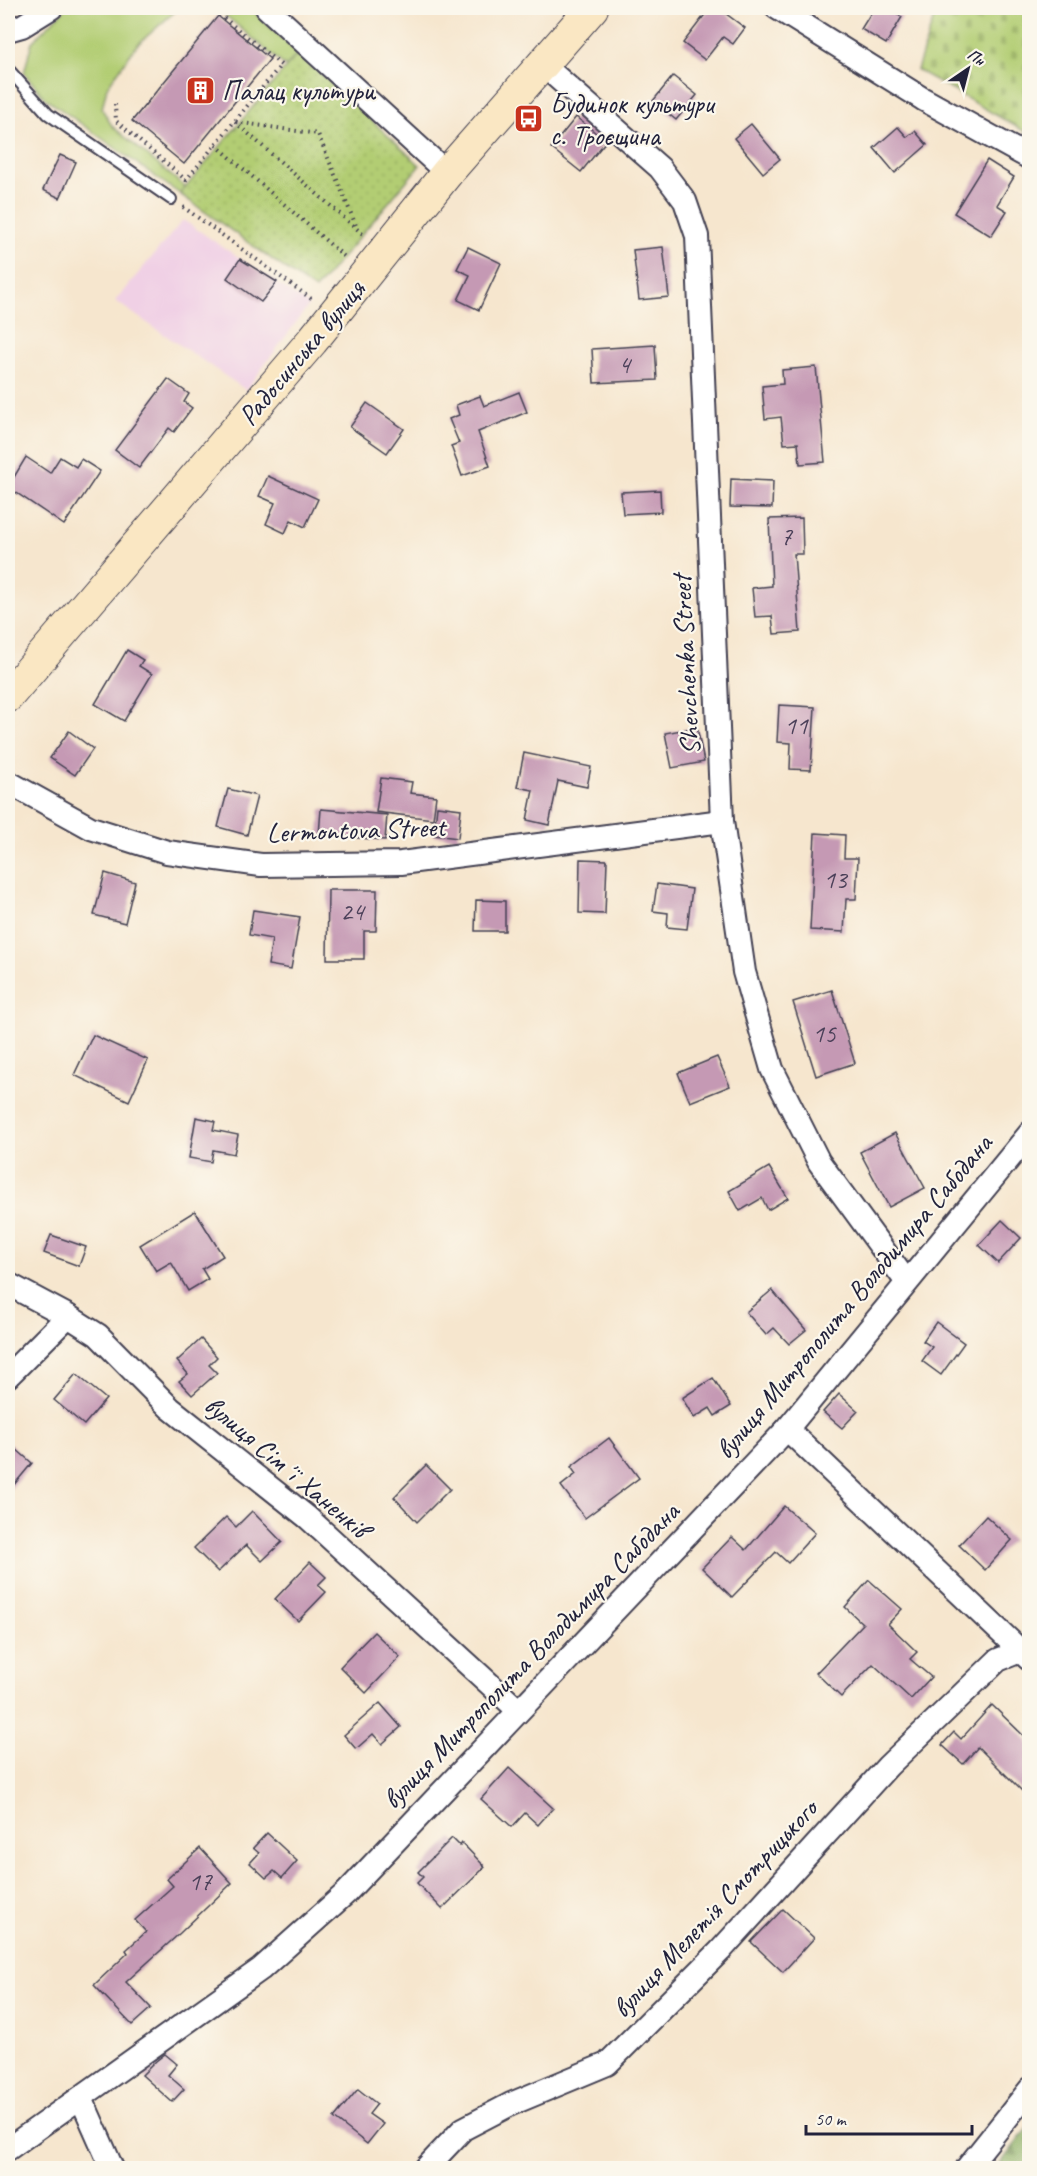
<svg xmlns="http://www.w3.org/2000/svg" width="1037" height="2176" viewBox="0 0 1037 2176" font-family="Caveat,sans-serif">
  <style>
    .built { fill: #f0d0e5 }
    .grass { fill: #b2cd73; stroke: #6a7857; stroke-width: 1.5 }
    .forest { fill: url(#forest-firs); stroke: #586950; stroke-width: 1.5 }
    .cemetery { fill: url(#cemetery-stones); stroke: #6a7857; stroke-width: 1.5 }
    .park { fill: url(#park-dots); stroke: #6a7857; stroke-width: 1.5 }
    .building { fill: #c599b4 }
    .lines { fill: none; stroke-linecap: round; stroke-linejoin: round }
    .lane-casing { stroke: #423f51; stroke-width: 14 }
    .street-casing { stroke: #423f51; stroke-width: 26 }
    .secondary-casing { stroke: #423f51; stroke-width: 34 }
    .path { stroke: #423f51; stroke-width: 4; stroke-dasharray: 1.5 4.5; stroke-linecap: butt }
    .lane { stroke: #fff; stroke-width: 10 }
    .street { stroke: #fff; stroke-width: 22 }
    .secondary { stroke: #fae7c3; stroke-width: 32 }
    .labels { text-anchor: middle; stroke-width: 4.5; stroke-linejoin: round; paint-order: stroke }
    .number-label { font-size: 26px; fill: #4b4059 }
    .poi-label { font-size: 28px; fill: #22223b; stroke: #fbf7ec; text-anchor: start }
    .street-label { font-size: 28px; fill: #22223b; stroke: #fbf7ec }
  </style>
  <defs>
    <pattern id="forest-firs" width="22" height="20" patternUnits="userSpaceOnUse" patternTransform="scale(1.5)"><rect width="22" height="20" fill="#8db065"/><path d="M5 1l3.5 6h-7zM16 11l3.5 6h-7z" fill="#738f54"/></pattern>
    <pattern id="cemetery-stones" width="16" height="16" patternUnits="userSpaceOnUse" patternTransform="scale(1.5)"><rect width="16" height="16" fill="#b2cd73"/><path d="M2 7V4a2 2 0 0 1 4 0v3zM10 15v-3a2 2 0 0 1 4 0v3z" fill="#99b064"/></pattern>
    <pattern id="park-dots" width="8" height="8" patternUnits="userSpaceOnUse" patternTransform="scale(1.5)"><rect width="8" height="8" fill="#b2cd73"/><path d="M2 2h.1M6 6h.1" fill="none" stroke="#99b064" stroke-width="1.8" stroke-linecap="round"/></pattern>
  </defs>
  <rect width="100%" height="100%" fill="#fbf7ec"/>
  <filter id="ink" filterUnits="userSpaceOnUse"><feTurbulence type="fractalNoise" baseFrequency=".0167" numOctaves="2"/><feDisplacementMap in="SourceGraphic" scale="12" xChannelSelector="R" yChannelSelector="G"/><feConvolveMatrix kernelMatrix="1 2 1 2 8 2 1 2 1" color-interpolation-filters="sRGB"/></filter>
  <filter id="wash" filterUnits="userSpaceOnUse"><feTurbulence type="fractalNoise" baseFrequency=".008" numOctaves="4" result="noise"/><feDisplacementMap in="SourceGraphic" scale="24" xChannelSelector="R" yChannelSelector="G"/><feGaussianBlur stdDeviation="1.35" result="paint"/><feColorMatrix in="noise" values="0 0 0 0 0 0 0 0 0 0 0 0 0 0 0 0 0 1.4 0 .05"/><feComposite in="paint" operator="in"/></filter>
  <g filter="url(#wash)">
    <rect width="100%" height="100%" fill="#f6e6ce"/>
    <path class="built" d="M183,220L309,305L246,390L115,301Z"/>
    <g class="grass">
      <path d="M66,8H179L137,45L107,87L102,109L112,126L185,187L180,194L45,98L24,73L32,42Z"/>
      <path d="M217,8H250L298,53L286,67Z"/>
    </g>
    <path class="forest" d="M1029,2126V2168H997Z"/>
    <path class="cemetery" d="M937,8H1029V134L917,70Z"/>
    <path class="park" d="M298,53L420,165L315,290L180,194Z"/>
    <g id="blocks">
      <g class="building">
        <path d="M710,8H718L745,28L733,44L723,37L705,60L683,43Z"/>
        <path d="M874,8H886L902,17L886,44L861,29Z"/>
        <path d="M218,16L270,59L184,164L132,121Z"/>
        <path d="M673,76L697,95L676,120L653,101Z"/>
        <path d="M576,117L606,141L581,172L551,148Z"/>
        <path d="M751,124L780,159L763,173L734,138Z"/>
        <path d="M898,127L907,137L915,131L927,145L895,173L874,148Z"/>
        <path d="M60,155L76,162L60,198L43,190Z"/>
        <path d="M987,160L1014,177L997,205L1007,211L991,236L954,213Z"/>
        <path d="M468,247L501,263L479,310L458,300L470,275L457,269Z"/>
        <path d="M663,247L669,297L639,300L633,250Z"/>
        <path d="M240,259L277,282L261,302L227,278Z"/>
        <path d="M655,345L657,380L594,383L592,349Z"/>
        <path d="M816,367L825,462L800,464L798,443L784,444L781,417L765,419L762,386L783,384L782,370Z"/>
        <path d="M168,379L189,394L184,402L192,408L174,432L169,428L139,468L115,450Z"/>
        <path d="M519,392L527,412L478,432L490,466L462,476L451,446L459,443L449,419L459,415L456,405L480,396L484,406Z"/>
        <path d="M367,403L404,429L387,453L350,427Z"/>
        <path d="M26,457L50,473L60,457L76,467L81,459L100,471L64,525L8,487Z"/>
        <path d="M268,476L318,499L305,527L291,520L285,533L266,524L275,503L259,496Z"/>
        <path d="M731,479L773,481L772,508L730,507Z"/>
        <path d="M660,490L661,512L623,514L621,492Z"/>
        <path d="M802,518L803,554H794L800,632L774,634L772,616L755,617L752,588L772,586L769,519Z"/>
        <path d="M127,650L143,660L139,666L152,674L124,721L95,704Z"/>
        <path d="M779,705L815,707L811,770L790,769L791,743L777,742Z"/>
        <path d="M697,727L704,762L672,768L665,733Z"/>
        <path d="M69,731L93,749L75,775L50,758Z"/>
        <path d="M524,753L591,767L587,787L558,781L549,825L527,820L533,790L517,787Z"/>
        <path d="M381,778L412,782L410,793L436,796L433,819L376,812Z"/>
        <path d="M228,789L257,796L247,835L218,827Z"/>
        <path d="M437,806L461,809L458,838L434,835Z"/>
        <path d="M321,809L387,815L385,840L319,835Z"/>
        <path d="M815,833L845,835L844,858H858L856,899H846L844,932L810,930Z"/>
        <path d="M580,859L607,860L605,914L579,913Z"/>
        <path d="M105,873L135,882L125,923L94,915Z"/>
        <path d="M657,884L692,889L687,929L667,927L668,913L653,911Z"/>
        <path d="M328,890H377L376,931H364V959H327Z"/>
        <path d="M476,900L505,901V931H475Z"/>
        <path d="M253,910L300,917L291,969L268,965L272,939L249,935Z"/>
        <path d="M832,990L855,1063L816,1076L793,1002Z"/>
        <path d="M93,1035L148,1060L129,1101L74,1075Z"/>
        <path d="M717,1057L730,1086L690,1102L678,1073Z"/>
        <path d="M196,1117L215,1121L213,1130L238,1135L234,1154L213,1150L211,1162L189,1158Z"/>
        <path d="M895,1133L925,1188L889,1207L860,1152Z"/>
        <path d="M769,1167L788,1198L768,1210L762,1198L740,1211L729,1191Z"/>
        <path d="M195,1211L223,1256L202,1269L208,1279L188,1291L171,1262L156,1271L140,1245Z"/>
        <path d="M1002,1220L1021,1238L998,1263L979,1245Z"/>
        <path d="M51,1235L86,1247L79,1266L44,1253Z"/>
        <path d="M772,1290L806,1330L789,1344L774,1328L766,1335L746,1312Z"/>
        <path d="M936,1322L964,1343L941,1375L922,1361L932,1347L923,1341Z"/>
        <path d="M201,1339L217,1357L209,1365L217,1373L192,1395L179,1381L188,1374L177,1361Z"/>
        <path d="M76,1374L106,1399L84,1425L54,1400Z"/>
        <path d="M713,1378L731,1406L715,1416L710,1408L694,1418L682,1398Z"/>
        <path d="M839,1394L858,1411L842,1428L823,1412Z"/>
        <path d="M609,1438L639,1478L585,1518L561,1486L576,1474L571,1467Z"/>
        <path d="M8,1442L32,1463L8,1492Z"/>
        <path d="M426,1465L450,1489L417,1522L394,1497Z"/>
        <path d="M784,1506L815,1533L788,1563L776,1552L732,1597L702,1568L732,1537L746,1550Z"/>
        <path d="M252,1511L282,1542L262,1561L246,1545L218,1572L194,1548L226,1517L236,1527Z"/>
        <path d="M986,1516L1012,1540L985,1570L959,1545Z"/>
        <path d="M310,1562L326,1577L318,1585L326,1592L298,1621L275,1599Z"/>
        <path d="M869,1580L902,1609L888,1624L917,1652L910,1659L931,1677L911,1699L873,1664L841,1697L816,1673L863,1624L845,1607Z"/>
        <path d="M374,1632L400,1657L366,1693L340,1667Z"/>
        <path d="M380,1703L401,1727L382,1744L373,1734L356,1749L344,1735Z"/>
        <path d="M992,1705L1029,1741V1798L978,1747L963,1764L942,1745L954,1732L961,1739Z"/>
        <path d="M509,1768L553,1808L538,1825L525,1813L512,1827L481,1799Z"/>
        <path d="M267,1833L297,1861L282,1878L274,1871L266,1878L250,1863L259,1853L253,1848Z"/>
        <path d="M452,1838L460,1846L462,1843L485,1867L442,1909L417,1883L423,1877L418,1872Z"/>
        <path d="M200,1848L232,1883L180,1933L126,1982L151,2008L132,2025L94,1985L128,1953L126,1950L146,1932L135,1920L173,1886L167,1879Z"/>
        <path d="M783,1909L814,1938L783,1972L751,1942Z"/>
        <path d="M165,2054L177,2064L168,2075L184,2089L172,2102L142,2075L156,2061Z"/>
        <path d="M358,2089L377,2104L369,2114L383,2124L367,2144L334,2118Z"/>
      </g>
    </g>
  </g>
  <g filter="url(#ink)">
    <use href="#blocks" fill-opacity="0" stroke="#423f51" stroke-width="1.5"/>
    <g class="lines">
      <defs>
        <path id="lane" d="M8,69L48,114L171,199"/>
        <g id="street">
          <path d="M267,8L447,173"/>
          <path d="M777,8L923,99L1030,158"/>
          <path d="M8,30L22,26L51,8"/>
          <path d="M542,64L660,168L685,201L697,236L722,821L744,972L772,1069L819,1162L906,1281"/>
          <path d="M8,782L91,828L167,852L261,865L401,863L722,821"/>
          <path d="M8,1284L68,1316L98,1335L170,1408L307,1517L518,1710"/>
          <path d="M8,1376L68,1316"/>
          <path d="M787,1429L1029,1659"/>
          <path d="M81,2098L112,2168"/>
          <path d="M8,2149L261,1969L346,1893L787,1429L1030,1133"/>
          <path d="M426,2168L463,2129L511,2104L607,2064L720,1951L888,1766L998,1660L1030,1647"/>
          <path d="M967,2168L1030,2089"/>
        </g>
        <path id="secondary" d="M8,696L312,341L447,173L592,8"/>
      </defs>
      <use href="#lane" class="lane-casing"/>
      <use href="#street" class="street-casing"/>
      <use href="#secondary" class="secondary-casing"/>
      <g class="path">
        <path d="M115,104L116,121L186,180L281,65L212,8"/>
        <path d="M235,122L365,236"/>
        <path d="M236,122L318,134L357,228"/>
        <path d="M216,145L347,259"/>
        <path d="M183,207L313,300"/>
      </g>
      <use href="#lane" class="lane"/>
      <use href="#street" class="street"/>
      <use href="#secondary" class="secondary"/>
    </g>
  </g>
  <defs>
    <symbol id="building-square" viewBox="-11 -11 22 22"><rect x="-9" y="-9" width="18" height="18" rx="4" fill="#c8321e" stroke="#fbf7ec"/><path d="M-4-6H4V6H1V3H-1V6H-4ZM-2.5-4.3h1.7v1.8h-1.7ZM.8-4.3h1.7v1.8H.8ZM-2.5-1h1.7V.8h-1.7ZM.8-1h1.7V.8H.8Z" fill="#fff"/></symbol>
    <symbol id="bus-square" viewBox="-11 -11 22 22"><rect x="-9" y="-9" width="18" height="18" rx="4" fill="#c8321e" stroke="#fbf7ec"/><path d="M-5-6H5V4H4V6H2V4H-2V6H-4V4H-5ZM-3.5-4V0h7V-4ZM-3.5 1.2v1.5H-2V1.2ZM2 1.2v1.5H3.5V1.2Z" fill="#fff"/></symbol>
  </defs>
  <g fill-rule="evenodd">
    <use href="#building-square" x="184" y="74" width="33" height="33"/>
    <use href="#bus-square" x="512" y="102" width="33" height="33"/>
  </g>
  <g class="labels">
    <g class="number-label">
      <text x="624" y="373">4</text>
      <text x="786" y="545">7</text>
      <text x="796" y="734">11</text>
      <text x="835" y="888">13</text>
      <text x="352" y="920">24</text>
      <text x="824" y="1042">15</text>
      <text x="200" y="1890">17</text>
    </g>
    <g class="poi-label">
      <text x="222" y="100">Палац культури</text>
      <text x="550" y="113">Будинок культури<tspan x="550" dy="32">с. Троєщина</tspan></text>
    </g>
    <g class="street-label">
      <text transform="translate(301 352) rotate(-50)" y="10">Радосинська вулиця</text>
      <text transform="translate(685 665) rotate(-93)" y="10">Shevchenka Street</text>
      <text transform="translate(356 829) rotate(-2)" y="10">Lermontova Street</text>
      <text transform="translate(853 1296) rotate(-50)" y="10">вулиця Митрополита Володимира Сабодана</text>
      <text transform="translate(287 1466) rotate(40)" y="10">вулиця Сімʼї Ханенків</text>
      <text transform="translate(530 1655) rotate(-46)" y="10">вулиця Митрополита Володимира Сабодана</text>
      <text transform="translate(714 1908) rotate(-47)" y="10">вулиця Мелетія Смотрицького</text>
    </g>
  </g>
  <rect width="1037" height="2176" fill="none" stroke="#fbf7ec" stroke-width="30"/>
  <g transform="translate(968 69) rotate(35)" stroke="#fbf7ec" stroke-width="4.5" paint-order="stroke">
  <path d="M0-4.5L10 22L0 15L-10 22Z" fill="#22223b"/>
  <text y="-9" font-size="16" font-weight="bold" text-anchor="middle" fill="#22223b">Пн</text>
  </g>
  <path d="M806 2125v9h166v-9" fill="none" stroke="#22223b" stroke-width="3"/>
  <text x="815" y="2125" font-size="18" fill="#22223b" stroke="#fbf7ec" stroke-width="4.5" paint-order="stroke">50 m</text>
</svg>
